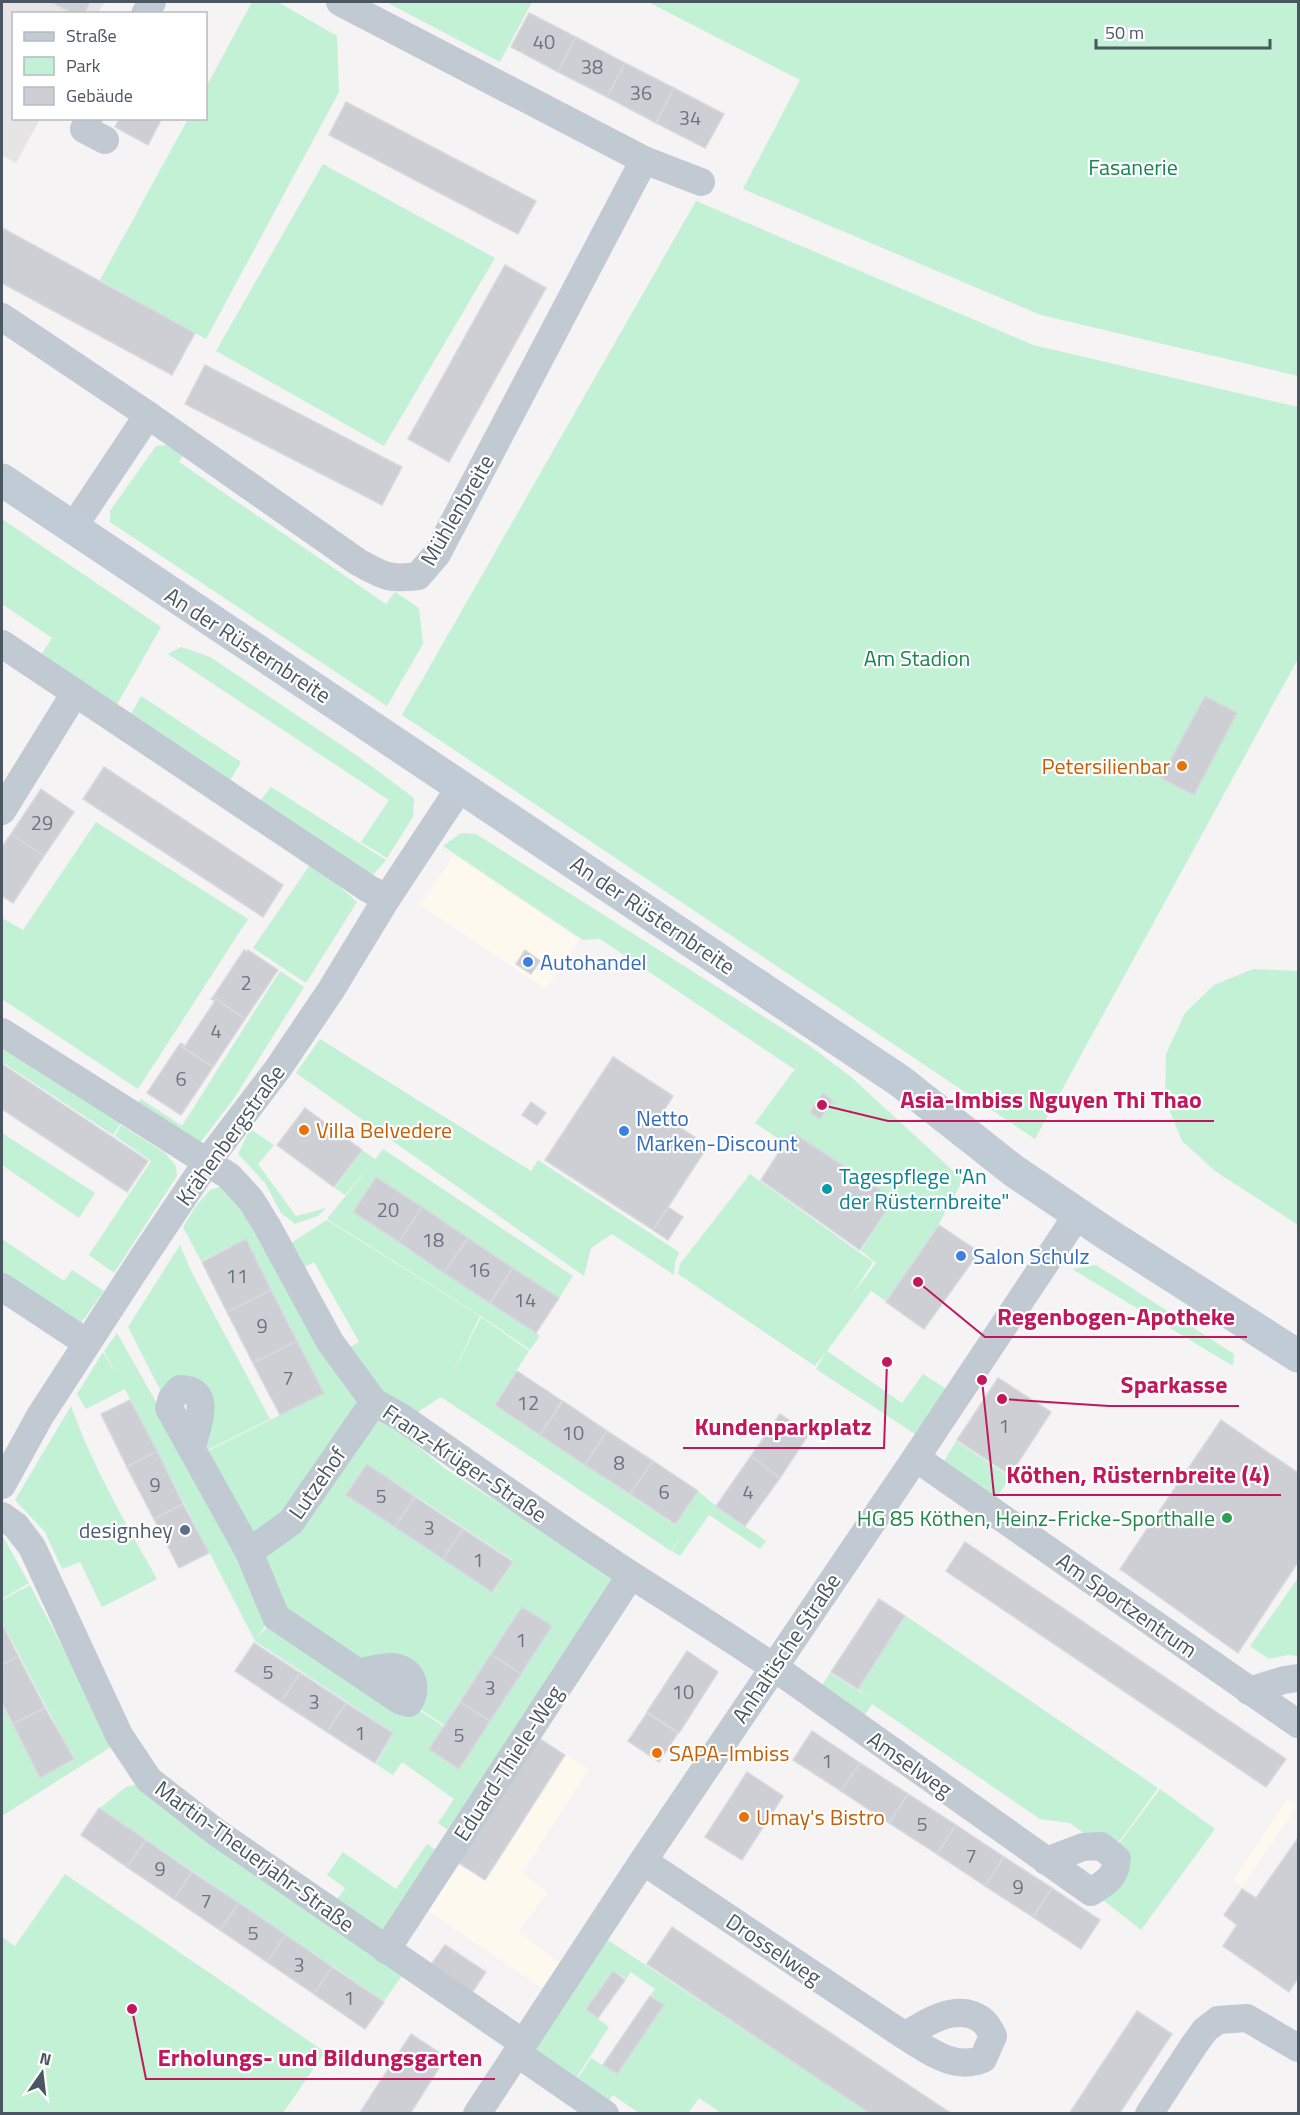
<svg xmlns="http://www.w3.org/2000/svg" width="1300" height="2115" viewBox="0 0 1300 2115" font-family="'Titillium Web',sans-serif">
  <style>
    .commercial { fill: #fdf9ef }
    .education { fill: #e6e4e5 }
    .green { fill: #c3f1d5; fill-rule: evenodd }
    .building { fill: #cdcfd5; stroke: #d7d9de; stroke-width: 1.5 }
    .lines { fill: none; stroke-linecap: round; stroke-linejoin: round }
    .minor { stroke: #c1cad2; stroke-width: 28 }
    .secondary { stroke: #c1cbd6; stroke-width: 33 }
    .food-dot { fill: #e8710a; stroke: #fff; stroke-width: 2 }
    .shop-dot { fill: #3f7fe0; stroke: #fff; stroke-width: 2 }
    .culture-dot { fill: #0f9aa8; stroke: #fff; stroke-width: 2 }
    .leisure-dot { fill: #2e9e5b; stroke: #fff; stroke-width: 2 }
    .service-dot { fill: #5c6f8a; stroke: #fff; stroke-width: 2 }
    .labels { text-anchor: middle; stroke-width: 4.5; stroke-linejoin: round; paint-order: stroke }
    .number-label { font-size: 20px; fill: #6b747e }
    .park-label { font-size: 22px; fill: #17864f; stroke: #fff }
    .street-label { font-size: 22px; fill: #4a5661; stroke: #fff }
    .food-label { font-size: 22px; fill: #c56008; stroke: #fff; text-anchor: start }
    .shop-label { font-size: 22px; fill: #366cbe; stroke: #fff; text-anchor: start }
    .culture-label { font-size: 22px; fill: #0d838f; stroke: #fff; text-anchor: start }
    .leisure-label { font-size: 22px; fill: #27864d; stroke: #fff; text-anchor: end }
    .service-label { font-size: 22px; fill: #4e5e75; stroke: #fff; text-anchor: end }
    .leader { fill: none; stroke: #c2185b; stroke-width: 2 }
    .callout-dot { fill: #c2185b; stroke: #fff; stroke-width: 2 }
    .callout-label { font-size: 24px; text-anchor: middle; font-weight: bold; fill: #c2185b; stroke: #fff; stroke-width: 4.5; stroke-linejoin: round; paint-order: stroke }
  </style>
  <rect width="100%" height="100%" fill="#f5f3f3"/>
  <g class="commercial">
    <path d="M454,855L579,940L546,989L420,905Z"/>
    <path d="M530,1731L589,1769L522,1873L548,1892L518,1932L570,1970L553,1996L418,1904Z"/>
    <path d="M1287,1799L1297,1806L1242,1887L1233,1881Z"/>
  </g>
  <path class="education" d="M2,2H105L98,13L14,14V118L40,119L16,163L2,155Z"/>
  <g class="green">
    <path d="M252,2H278L337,36L339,92L206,339L100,280L188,119L206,118V87Z"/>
    <path d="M386,2H532L500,62Z"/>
    <path d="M648,2H1298V376L1041,315L743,189L800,80Z"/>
    <path d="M323,164L495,258L384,446L216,351Z"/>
    <path d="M696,201L1033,345L1298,407V659L1035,1139L402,715Z"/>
    <path d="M167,445L183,455L179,462L386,604L395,592L419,608L423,644L387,706L110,522V511L156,446Z"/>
    <path d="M2,519L161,627L116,706L40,657L52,638L2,604Z"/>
    <path d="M181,647L210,657L359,757L414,798L413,817L387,858L361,842L389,800L168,654Z"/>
    <path d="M141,696L241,762L230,781L131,714Z"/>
    <path d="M271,787L386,860L373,875L259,802Z"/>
    <path d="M96,822L248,919L138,1089L2,999V918L23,930Z"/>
    <path d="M461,833L476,834L810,1046L850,1076L963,1180L937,1227L886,1301L871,1291L827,1351L902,1403L923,1374L951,1392L921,1438L816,1369L826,1352L815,1366L678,1274L680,1264L750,1174L873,1262L850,1298L876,1263L861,1251L894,1199L792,1132L785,1143L755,1123L800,1062L794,1069L600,939L583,940L443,846Z"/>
    <path d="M312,862L357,902L306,983L253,948Z"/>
    <path d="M1253,969L1298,971V1225L1215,1171L1182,1141L1165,1099L1166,1054L1185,1013L1214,985Z"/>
    <path d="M280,971L304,987L233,1100L196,1148L130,1113L141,1099L182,1126Z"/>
    <path d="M2,1035L128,1113L113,1135L2,1062Z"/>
    <path d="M320,1039L531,1171L538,1160L679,1252L675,1263L674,1275L612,1234L591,1248L584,1276L296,1073Z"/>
    <path d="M121,1125L165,1153L176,1166L177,1176L114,1273L89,1255L151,1161L115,1136Z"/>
    <path d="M250,1129L274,1145L258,1164L296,1216L326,1208L318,1216L295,1224L281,1213L265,1183L238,1154Z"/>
    <path d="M2,1133L95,1193L79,1218L2,1165Z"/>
    <path d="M383,1149L573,1276L559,1298L376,1177L353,1212L540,1336L530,1350L481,1316L327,1219L369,1167L345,1195L335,1188L362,1150L375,1159Z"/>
    <path d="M225,1185L244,1206L257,1231L252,1236L267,1227L329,1343L350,1376L337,1354L359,1342L314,1262L293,1273L280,1250L327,1220L480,1316L447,1385L481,1317L529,1351L494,1405L675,1525L698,1491L716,1506L766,1541L760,1549L709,1515L680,1556L672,1551L685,1531L671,1551L441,1397L394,1427L391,1425L447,1470L625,1583L458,1837L438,1823L454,1799L402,1762L393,1775L376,1764L394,1733L255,1641L125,1389L86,1409L77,1394L103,1352L116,1374L104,1351L117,1333L186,1455L269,1621L256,1639L276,1618L398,1703L411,1705L443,1726L429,1749L459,1769L552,1626L522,1607L444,1725L411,1703L415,1695V1684L411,1675L394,1666L359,1668L277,1616L249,1553L270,1537L249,1552L198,1456L324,1393L246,1239L201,1261L183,1227L196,1206L210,1190ZM367,1464L514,1561L493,1592L346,1495Z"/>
    <path d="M2,1239L64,1281L72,1270L104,1291L81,1323L2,1274Z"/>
    <path d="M180,1245L191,1271L270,1419L198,1455V1395L169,1407L128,1327Z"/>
    <path d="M1096,1265L1234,1354L1233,1366L1072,1269Z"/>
    <path d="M71,1406C93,1467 125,1523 157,1579L102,1607L80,1562L62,1569L45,1532L15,1500Z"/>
    <path d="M956,1441L1010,1477L991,1507L938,1471Z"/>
    <path d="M2,1535L29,1583L2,1599V1534Z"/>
    <path d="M1298,1578V1656L1288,1655L1269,1659L1250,1646Z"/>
    <path d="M30,1585L114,1745L2,1816V1704L40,1778L74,1760L2,1622V1600Z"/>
    <path d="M906,1616L1158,1788L1111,1853L1070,1823L1040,1819L872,1704L854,1731L811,1702L830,1673L869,1697L858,1689Z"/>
    <path d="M149,1781L330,1910L345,1888L327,1875L343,1852L396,1889L427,1844L446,1857L386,1950L409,1966L384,2001L100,1808L126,1787Z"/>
    <path d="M1160,1789L1215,1829L1141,1930L1093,1892L1112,1853Z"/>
    <path d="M65,1874L325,2052L283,2113H2V1937L15,1946Z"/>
    <path d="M597,1933L870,2113H721L699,2098L688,2113H639L613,2095L602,2110L571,2089L591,2058L617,2074L664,2005L651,1995L655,1989L631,1972L626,1979L613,1970L585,2009L609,2027L570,2088L518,2053Z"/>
  </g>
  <g class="building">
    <path d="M51,2H90L84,14H74Z"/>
    <path d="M529,13L576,37L558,72L511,47Z"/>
    <path d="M576,37L625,63L607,97L558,72Z"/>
    <path d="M625,63L674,88L656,123L607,97Z"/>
    <path d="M674,88L724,114L705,148L656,123Z"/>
    <path d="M346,102L536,201L518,234L329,135Z"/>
    <path d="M120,118H162L148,145L115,127Z"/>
    <path d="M4,229L195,333L172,375L2,283V234Z"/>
    <path d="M505,265L546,288L449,462L408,439Z"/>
    <path d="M205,365L402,467L382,505L185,404Z"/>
    <path d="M1205,696L1237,713L1194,795L1161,778Z"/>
    <path d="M104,767L283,885L263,917L83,799Z"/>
    <path d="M41,789L74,812L44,856L11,834Z"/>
    <path d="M11,834L44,856L13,903L2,896V847Z"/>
    <path d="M244,950L247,952L248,950L278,970L245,1019L213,997Z"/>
    <path d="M525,950L540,961L531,974L516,964Z"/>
    <path d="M213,997L245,1019L213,1067L179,1045L181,1043L185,1046L215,1001L211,999Z"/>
    <path d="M179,1045L213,1067L181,1115L147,1093Z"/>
    <path d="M613,1057L673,1096L661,1115L708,1146L653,1230L545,1160Z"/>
    <path d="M2,1064L148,1161L127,1192L2,1109Z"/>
    <path d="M823,1093L833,1101L820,1119L810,1112Z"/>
    <path d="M531,1102L546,1113L537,1125L522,1115Z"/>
    <path d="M305,1108L362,1150L334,1187L277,1145Z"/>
    <path d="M792,1132L894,1199L860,1250L761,1180Z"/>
    <path d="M376,1177L422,1207L399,1242L353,1212Z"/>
    <path d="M422,1207L468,1238L444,1273L399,1242Z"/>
    <path d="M668,1207L683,1217L668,1240L653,1230Z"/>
    <path d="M939,1225L979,1252L924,1329L886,1302Z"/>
    <path d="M468,1238L513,1268L490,1303L444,1273Z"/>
    <path d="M246,1239L271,1290L227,1312L202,1262Z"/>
    <path d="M513,1268L559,1298L536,1333L490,1303Z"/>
    <path d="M271,1290L297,1341L253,1363L227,1312Z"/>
    <path d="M297,1341L324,1393L280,1415L253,1363Z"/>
    <path d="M517,1371L562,1401L540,1435L495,1405Z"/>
    <path d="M998,1378L1051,1412L1010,1475L957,1440Z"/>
    <path d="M130,1400L157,1451L127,1467L101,1414Z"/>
    <path d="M563,1401L607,1431L585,1465L540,1435Z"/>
    <path d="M780,1414L809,1434L780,1478L751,1456Z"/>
    <path d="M1221,1420L1298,1473V1562L1238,1653L1120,1569Z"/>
    <path d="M607,1431L653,1461L630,1494L585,1465Z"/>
    <path d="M157,1451L183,1504L154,1519L127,1467Z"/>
    <path d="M751,1456L780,1478L745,1526L716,1506Z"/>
    <path d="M653,1461L698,1491L675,1524L630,1494Z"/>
    <path d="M367,1464L415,1497L395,1527L346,1495Z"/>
    <path d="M415,1497L463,1529L443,1559L395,1527Z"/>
    <path d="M183,1504L209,1553L179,1568L154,1519Z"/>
    <path d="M463,1529L513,1562L492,1592L443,1559Z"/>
    <path d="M965,1542L1286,1759L1266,1787L946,1571Z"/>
    <path d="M879,1599L905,1616L858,1689L831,1672Z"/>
    <path d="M522,1607L552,1626L521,1674L491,1654Z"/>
    <path d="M2,1624L18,1656L2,1665Z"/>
    <path d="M254,1643L300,1673L281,1702L235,1671Z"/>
    <path d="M687,1651L718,1672L679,1733L647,1712Z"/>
    <path d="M491,1654L521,1674L490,1721L460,1702Z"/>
    <path d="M18,1656L45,1708L13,1724L2,1702V1665Z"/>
    <path d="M300,1673L346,1703L327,1732L281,1702Z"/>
    <path d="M460,1702L490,1721L459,1769L429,1749Z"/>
    <path d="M346,1703L393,1733L375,1763L327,1732Z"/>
    <path d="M45,1708L74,1759L40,1778L13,1724Z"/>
    <path d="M647,1713L678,1733L659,1762L628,1741Z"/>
    <path d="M812,1731L860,1763L841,1791L793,1760Z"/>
    <path d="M534,1735L565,1755L485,1880L454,1860Z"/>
    <path d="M860,1763L908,1794L889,1823L841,1791Z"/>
    <path d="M747,1772L783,1796L742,1860L705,1837Z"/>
    <path d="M908,1794L956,1825L937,1854L889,1823Z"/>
    <path d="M99,1808L146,1840L127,1867L81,1835Z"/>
    <path d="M956,1825L1004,1857L985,1886L937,1854Z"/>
    <path d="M1298,1838V1978L1289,1992L1223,1946L1237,1925L1224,1915L1242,1889L1256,1898Z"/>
    <path d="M146,1840L192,1872L174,1899L127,1867Z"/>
    <path d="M1004,1857L1052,1888L1033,1917L985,1886Z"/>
    <path d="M192,1872L239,1903L220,1930L174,1899Z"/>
    <path d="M1052,1888L1100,1920L1081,1949L1033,1917Z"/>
    <path d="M239,1903L286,1935L267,1962L220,1930Z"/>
    <path d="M672,1927L892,2074L952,2114H871L647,1964Z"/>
    <path d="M286,1935L332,1967L314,1994L267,1962Z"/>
    <path d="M445,1945L486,1972L471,1994L430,1966Z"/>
    <path d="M332,1967L384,2002L365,2029L314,1994Z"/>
    <path d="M613,1971L625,1980L598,2018L586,2009Z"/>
    <path d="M650,1996L664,2005L617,2074L603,2065Z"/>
    <path d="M1137,2011L1172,2034L1119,2114H1069Z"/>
    <path d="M411,2034L446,2057L410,2114H359Z"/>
  </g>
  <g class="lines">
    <g class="minor">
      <path d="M340,2L644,160L701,182"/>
      <path d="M145,14L152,2"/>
      <path d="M89,118L84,129L105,140"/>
      <path d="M2,317L148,415L358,562C384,576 388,580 418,576L437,554L644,160"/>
      <path d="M72,529L148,415"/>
      <path d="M2,644L369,889L387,898"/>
      <path d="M2,811L75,693"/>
      <path d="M2,1032L229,1176L251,1200L267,1226L330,1342L374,1402L401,1417C477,1470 553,1524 631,1575C686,1610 741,1644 795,1682L1091,1892C1106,1882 1115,1879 1117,1859L1101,1846L1083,1847L1046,1861"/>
      <path d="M2,1287L87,1343"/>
      <path d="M192,1446C197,1427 214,1389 180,1389L172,1398L169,1408L249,1552L291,1522L374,1402"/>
      <path d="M916,1458L1298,1724"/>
      <path d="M2,1485L40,1416L142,1259L207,1162L277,1070L331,990L387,898L461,786"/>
      <path d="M2,1516L16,1526L32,1547L119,1735L149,1780L216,1832L523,2043"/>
      <path d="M249,1552L276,1617L399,1700L409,1703C418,1687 413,1670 393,1667C382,1666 369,1670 359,1673"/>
      <path d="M1249,1691L1284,1680L1298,1678"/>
      <path d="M643,1861L905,2036C929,2051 955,2071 983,2059L993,2036C990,2030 986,2023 982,2020C957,2002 926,2022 905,2036"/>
      <path d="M386,1950L631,1575"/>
      <path d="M517,2053L605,2114"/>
      <path d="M477,2114L643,1861L923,1447L1078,1214"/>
      <path d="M1149,2114L1194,2045L1205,2030L1218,2020L1247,2018L1298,2048"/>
    </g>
    <path class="secondary" d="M2,480L900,1081L1014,1171L1107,1234L1298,1356"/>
  </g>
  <g class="food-dot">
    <circle cx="1182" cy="766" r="6"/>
    <circle cx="304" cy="1130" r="6"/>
    <circle cx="657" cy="1753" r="6"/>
    <circle cx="744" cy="1817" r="6"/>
  </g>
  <g class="shop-dot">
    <circle cx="528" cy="962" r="6"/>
    <circle cx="624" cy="1131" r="6"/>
    <circle cx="961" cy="1256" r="6"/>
  </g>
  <circle class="culture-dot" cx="827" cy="1189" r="6"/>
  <circle class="leisure-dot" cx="1227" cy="1518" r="6"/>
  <circle class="service-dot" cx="185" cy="1530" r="6"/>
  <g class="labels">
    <g class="number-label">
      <text x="544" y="49">40</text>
      <text x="592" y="74">38</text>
      <text x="641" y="100">36</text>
      <text x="690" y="125">34</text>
      <text x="42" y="830">29</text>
      <text x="246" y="990">2</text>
      <text x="216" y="1038">4</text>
      <text x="181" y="1086">6</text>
      <text x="388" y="1217">20</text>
      <text x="433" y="1247">18</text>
      <text x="479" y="1277">16</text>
      <text x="237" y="1283">11</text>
      <text x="525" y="1307">14</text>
      <text x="262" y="1333">9</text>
      <text x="288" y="1385">7</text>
      <text x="528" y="1410">12</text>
      <text x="1004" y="1433">1</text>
      <text x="573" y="1440">10</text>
      <text x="619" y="1470">8</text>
      <text x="155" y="1492">9</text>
      <text x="664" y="1499">6</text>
      <text x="748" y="1499">4</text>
      <text x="381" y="1503">5</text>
      <text x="429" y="1535">3</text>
      <text x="478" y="1567">1</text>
      <text x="521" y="1647">1</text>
      <text x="268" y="1679">5</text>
      <text x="490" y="1695">3</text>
      <text x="683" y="1699">10</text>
      <text x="314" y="1709">3</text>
      <text x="360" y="1740">1</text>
      <text x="459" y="1742">5</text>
      <text x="827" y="1768">1</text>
      <text x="922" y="1831">5</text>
      <text x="971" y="1863">7</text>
      <text x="160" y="1876">9</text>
      <text x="1018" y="1894">9</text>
      <text x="206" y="1908">7</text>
      <text x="253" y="1940">5</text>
      <text x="299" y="1972">3</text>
      <text x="349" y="2005">1</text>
    </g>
    <g class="park-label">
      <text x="1133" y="175">Fasanerie</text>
      <text x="917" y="666">Am Stadion</text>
    </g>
    <g class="street-label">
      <text transform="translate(457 510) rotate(-60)" y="8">Mühlenbreite</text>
      <text transform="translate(248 645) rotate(33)" y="8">An der Rüsternbreite</text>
      <text transform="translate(653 915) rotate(34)" y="8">An der Rüsternbreite</text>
      <text transform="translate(230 1135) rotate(-54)" y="8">Krähenbergstraße</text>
      <text transform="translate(465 1463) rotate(34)" y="8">Franz-Krüger-Straße</text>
      <text transform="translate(317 1483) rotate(-55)" y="8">Lutzehof</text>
      <text transform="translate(1127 1605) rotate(35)" y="8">Am Sportzentrum</text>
      <text transform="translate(786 1648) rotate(-56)" y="8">Anhaltische Straße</text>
      <text transform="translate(508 1763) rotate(-57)" y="8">Eduard-Thiele-Weg</text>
      <text transform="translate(910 1764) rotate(35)" y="8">Amselweg</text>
      <text transform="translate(255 1856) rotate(36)" y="8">Martin-Theuerjahr-Straße</text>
      <text transform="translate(774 1949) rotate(34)" y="8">Drosselweg</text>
    </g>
    <g class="food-label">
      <text x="1170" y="774" text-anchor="end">Petersilienbar</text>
      <text x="316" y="1138">Villa Belvedere</text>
      <text x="669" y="1761">SAPA-Imbiss</text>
      <text x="756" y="1825">Umay's Bistro</text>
    </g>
    <g class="shop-label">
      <text x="540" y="970">Autohandel</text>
      <text x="636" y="1126">Netto<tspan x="636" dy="25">Marken-Discount</tspan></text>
      <text x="973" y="1264">Salon Schulz</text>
    </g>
    <g class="culture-label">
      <text x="839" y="1184">Tagespflege "An<tspan x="839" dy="25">der Rüsternbreite"</tspan></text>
    </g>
    <g class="leisure-label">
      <text x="1215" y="1526">HG 85 Köthen, Heinz-Fricke-Sporthalle</text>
    </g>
    <g class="service-label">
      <text x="173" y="1538">designhey</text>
    </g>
  </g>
  <path class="leader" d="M822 1105L888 1121H1214M918 1282L985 1337H1247M1002 1399L1109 1406H1239M887 1362L884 1448H683M982 1380L994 1495H1281M132 2009L146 2079H495"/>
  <g class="callout-dot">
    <circle cx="822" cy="1105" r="6"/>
    <circle cx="918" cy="1282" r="6"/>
    <circle cx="1002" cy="1399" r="6"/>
    <circle cx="887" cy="1362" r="6"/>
    <circle cx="982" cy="1380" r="6"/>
    <circle cx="132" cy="2009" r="6"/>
  </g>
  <g class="callout-label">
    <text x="1051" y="1108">Asia-Imbiss Nguyen Thi Thao</text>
    <text x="1116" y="1325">Regenbogen-Apotheke</text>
    <text x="1174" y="1393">Sparkasse</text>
    <text x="783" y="1435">Kundenparkplatz</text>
    <text x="1138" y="1483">Köthen, Rüsternbreite (4)</text>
    <text x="320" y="2066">Erholungs- und Bildungsgarten</text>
  </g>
  <rect width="1300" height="2115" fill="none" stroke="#4a5661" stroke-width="6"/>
  <rect x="12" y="12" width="195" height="108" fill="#ffffff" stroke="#b7bbc0" stroke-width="1.5"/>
  <rect x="24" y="32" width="30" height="9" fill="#c1cbd6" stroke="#b7bbc0" stroke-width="1.5"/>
  <text x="66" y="42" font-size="18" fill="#4a5661">Straße</text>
  <rect x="24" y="57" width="30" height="18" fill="#c3f1d5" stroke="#b7bbc0" stroke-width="1.5"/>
  <text x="66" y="72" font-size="18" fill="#4a5661">Park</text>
  <rect x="24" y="87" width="30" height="18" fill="#cdcfd5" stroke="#b7bbc0" stroke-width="1.5"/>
  <text x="66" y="102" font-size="18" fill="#4a5661">Gebäude</text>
  <g transform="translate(42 2073) rotate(14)" stroke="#ffffff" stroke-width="4.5" paint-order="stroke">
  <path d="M0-4.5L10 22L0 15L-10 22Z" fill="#4a5661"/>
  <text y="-9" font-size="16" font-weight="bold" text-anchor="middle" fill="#4a5661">N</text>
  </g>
  <path d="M1096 39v9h174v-9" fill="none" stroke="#4a5661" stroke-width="3"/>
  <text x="1105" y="39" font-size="18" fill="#4a5661" stroke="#ffffff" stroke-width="4.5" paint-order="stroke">50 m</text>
</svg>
